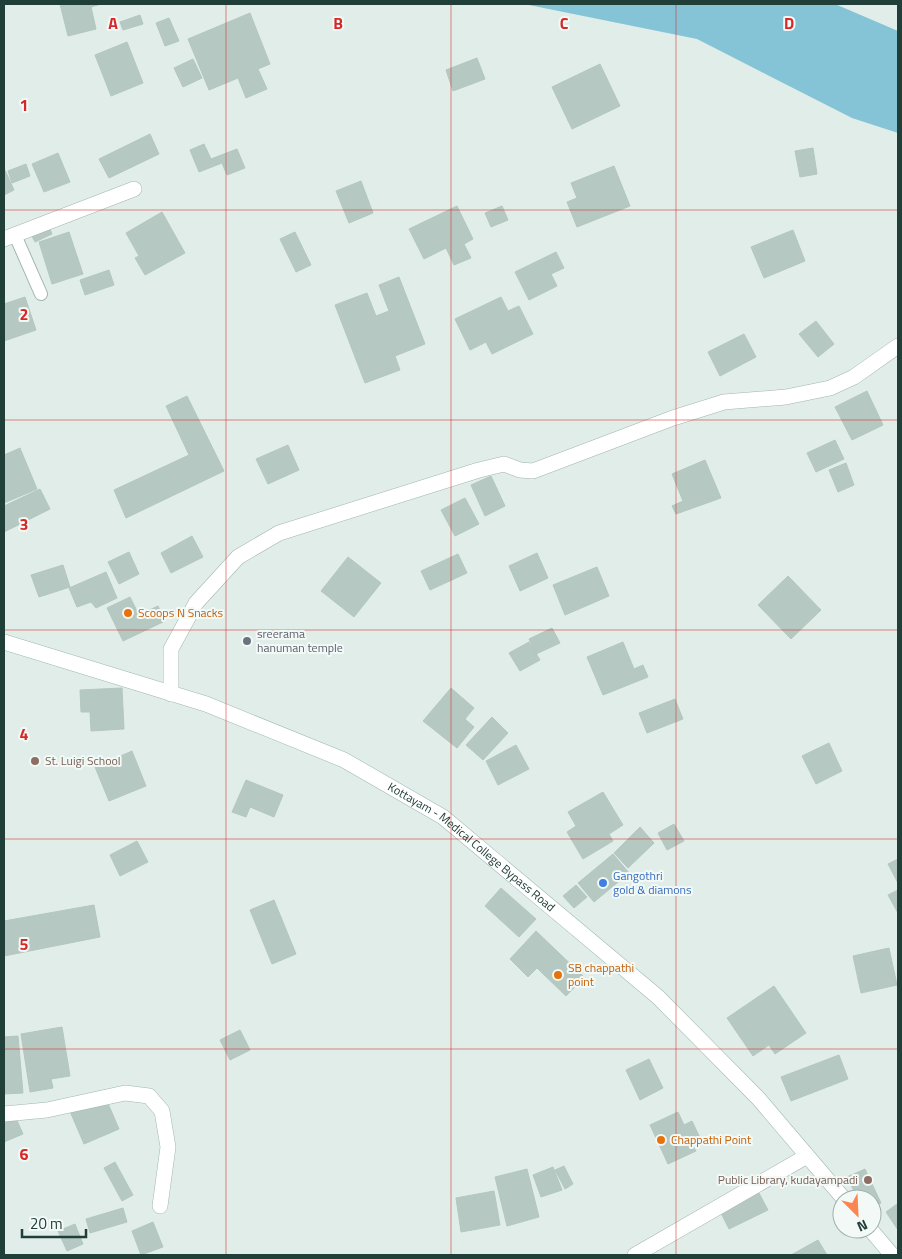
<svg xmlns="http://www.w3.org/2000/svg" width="902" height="1259" viewBox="0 0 902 1259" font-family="'Titillium Web',sans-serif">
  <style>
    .water { fill: #85c4d6 }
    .building { fill: #b6c8c2; stroke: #b3c7c0 }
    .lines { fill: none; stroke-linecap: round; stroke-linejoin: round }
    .service-casing { stroke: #a3b5b0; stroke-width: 14 }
    .minor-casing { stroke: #a3b5b0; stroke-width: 16 }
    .secondary-casing { stroke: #9fb9b2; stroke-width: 16 }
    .service { stroke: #fff; stroke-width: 12 }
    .minor { stroke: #fff; stroke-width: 15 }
    .secondary { stroke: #fff; stroke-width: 15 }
    .grid { fill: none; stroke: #d62828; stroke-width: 1; stroke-opacity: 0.55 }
    .food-dot { fill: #e8710a; stroke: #f2f9f6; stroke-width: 2 }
    .worship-dot { fill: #6b7280; stroke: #f2f9f6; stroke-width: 2 }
    .education-dot { fill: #8d6e63; stroke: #f2f9f6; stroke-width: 2 }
    .shop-dot { fill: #3f7fe0; stroke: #f2f9f6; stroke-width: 2 }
    .labels { text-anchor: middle; stroke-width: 4; stroke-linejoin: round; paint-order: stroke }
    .food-label { font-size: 12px; fill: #c56008; stroke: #f2f9f6; text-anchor: start }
    .worship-label { font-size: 12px; fill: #5b616d; stroke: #f2f9f6; text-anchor: start }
    .education-label { font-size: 12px; fill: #785e54; stroke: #f2f9f6; text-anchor: start }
    .street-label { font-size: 12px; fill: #203f39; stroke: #f2f9f6 }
    .shop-label { font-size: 12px; fill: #366cbe; stroke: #f2f9f6; text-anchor: start }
    .grid-label { font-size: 16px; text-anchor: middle; font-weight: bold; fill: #d62828; stroke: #f2f9f6; stroke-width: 4; stroke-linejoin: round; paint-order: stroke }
  </style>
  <rect width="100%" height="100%" fill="#e1ede8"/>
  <path class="water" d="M524,4H835L898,31V133L852,118L697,39Z"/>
  <g class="building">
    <path d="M60,4H101L91,7L96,29L68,36Z"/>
    <path d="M250,13L270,64L258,69L267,89L246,98L238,78L209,90L188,39Z"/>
    <path d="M140,15L143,24L123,30L120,22Z"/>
    <path d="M169,18L179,41L165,46L156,23Z"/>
    <path d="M127,42L143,83L111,96L95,55Z"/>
    <path d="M477,58L485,79L453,91L446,70Z"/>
    <path d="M193,59L202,78L183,87L174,68Z"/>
    <path d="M600,64L620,106L572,129L552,87Z"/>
    <path d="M150,134L159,154L109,178L99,159Z"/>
    <path d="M204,144L211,159L237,149L245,168L227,175L222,163L199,172L190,150Z"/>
    <path d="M813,148L817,174L800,177L795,151Z"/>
    <path d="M58,153L70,182L44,192L32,164Z"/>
    <path d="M26,164L30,176L12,183L8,171Z"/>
    <path d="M614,166L630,206L577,227L567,202L577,198L571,183Z"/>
    <path d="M4,168L14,190L4,195Z"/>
    <path d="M361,181L373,213L349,223L336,191Z"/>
    <path d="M457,206L473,239L464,244L471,258L454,265L446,248L424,259L409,229Z"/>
    <path d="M502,206L508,220L491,227L485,213Z"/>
    <path d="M162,212L185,253L145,275L135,258L139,256L126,233Z"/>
    <path d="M48,224L52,234L35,242L30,232Z"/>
    <path d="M793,230L805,261L764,278L751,247Z"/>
    <path d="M69,232L83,274L52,284L39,242Z"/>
    <path d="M295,232L311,265L296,272L280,239Z"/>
    <path d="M556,252L564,268L551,274L557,286L529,300L515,272Z"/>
    <path d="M109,270L114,285L85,295L80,280Z"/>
    <path d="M399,277L425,344L395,356L400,370L365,383L335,305L367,293L376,316L389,311L379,285Z"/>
    <path d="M25,297L36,330L4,341V304Z"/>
    <path d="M501,297L508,311L519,306L533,334L492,354L486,342L470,350L455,319Z"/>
    <path d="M816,321L834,344L818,357L799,334Z"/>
    <path d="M744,334L756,357L720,376L708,352Z"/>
    <path d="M867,391L883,425L852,440L835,407Z"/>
    <path d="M187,396L224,471L126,518L114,490L189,455L166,406Z"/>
    <path d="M835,440L844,459L816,472L807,453Z"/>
    <path d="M288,445L299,470L268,484L256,459Z"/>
    <path d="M20,448L37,489L4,503V455Z"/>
    <path d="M705,460L721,498L676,514L672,506L683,501L672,474Z"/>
    <path d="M846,463L854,485L838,492L829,470Z"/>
    <path d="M491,476L505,506L485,516L471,485Z"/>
    <path d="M40,489L50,509L4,532V506Z"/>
    <path d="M465,498L479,524L455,536L441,510Z"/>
    <path d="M192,536L203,557L171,573L161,553Z"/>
    <path d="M129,552L139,574L119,584L108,562Z"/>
    <path d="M537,553L548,578L520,591L509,566Z"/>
    <path d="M458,554L467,573L430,590L421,571Z"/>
    <path d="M348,557L381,583L354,617L321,591Z"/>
    <path d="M63,565L70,587L39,597L31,575Z"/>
    <path d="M597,567L609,596L565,615L553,585Z"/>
    <path d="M106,572L117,598L96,608L91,602L77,607L69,588Z"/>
    <path d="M788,576L821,610L791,639L758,605Z"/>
    <path d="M130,597L139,615L158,606L165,621L123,641L107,608Z"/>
    <path d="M552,628L560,643L536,654L529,639Z"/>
    <path d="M529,642L540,660L520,671L509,653Z"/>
    <path d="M623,642L634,669L643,665L648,677L603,695L587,657Z"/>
    <path d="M122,688L124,729L91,731L90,712H81L80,690Z"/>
    <path d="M451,688L474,708L465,719L474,727L457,748L423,721Z"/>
    <path d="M675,699L683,719L647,733L639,713Z"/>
    <path d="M492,717L508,733L483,760L466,745Z"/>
    <path d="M829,743L842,771L816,784L802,756Z"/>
    <path d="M516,745L529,769L498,785L486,761Z"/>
    <path d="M132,751L146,786L109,801L95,767Z"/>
    <path d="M246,780L283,795L274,817L250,807L246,817L232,812Z"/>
    <path d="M603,792L623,825L609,834L613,841L583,859L567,832L576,826L568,812Z"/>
    <path d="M674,824L684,841L667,850L658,833Z"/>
    <path d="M640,827L654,843L628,868L614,853Z"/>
    <path d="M137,841L148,862L120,876L110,855Z"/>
    <path d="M613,854L629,873L594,902L578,883Z"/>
    <path d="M898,859V883L888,864Z"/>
    <path d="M576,885L587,897L574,908L563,896Z"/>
    <path d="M501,888L536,919L519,937L485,906Z"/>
    <path d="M898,890V913L888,895Z"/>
    <path d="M274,900L296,954L272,964L250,910Z"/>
    <path d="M94,905L100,937L4,956V921Z"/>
    <path d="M536,931L584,977L566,996L537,968L528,977L510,959Z"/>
    <path d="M889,948L897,985L861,993L853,956Z"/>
    <path d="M774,986L806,1033L775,1054L769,1045L753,1056L727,1018Z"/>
    <path d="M62,1027L70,1076L51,1079L53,1088L30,1092L21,1034Z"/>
    <path d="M240,1030L250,1050L230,1060L220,1040Z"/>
    <path d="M18,1036L23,1093L4,1094V1037Z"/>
    <path d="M839,1055L848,1079L791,1101L781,1077Z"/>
    <path d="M649,1059L663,1088L640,1100L626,1070Z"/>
    <path d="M104,1094L119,1129L84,1144L69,1109Z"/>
    <path d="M678,1112L684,1125L692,1121L701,1140L692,1145L696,1151L668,1164L650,1125Z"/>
    <path d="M15,1116L23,1134L4,1142V1121Z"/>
    <path d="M115,1162L133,1195L122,1201L104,1168Z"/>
    <path d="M564,1166L573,1184L565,1189L555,1170Z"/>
    <path d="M553,1167L562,1190L541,1197L533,1175Z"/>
    <path d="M527,1169L539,1217L507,1226L495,1177Z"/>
    <path d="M865,1169L881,1203L872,1207V1199H858L847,1177Z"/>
    <path d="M494,1191L500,1225L461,1232L456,1198Z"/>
    <path d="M759,1193L768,1210L729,1229L720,1211Z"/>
    <path d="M897,1204L898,1206V1230L886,1212Z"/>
    <path d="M123,1208L127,1222L90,1233L86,1219Z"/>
    <path d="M153,1222L163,1247L141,1255L132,1231Z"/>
    <path d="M75,1224L83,1244L67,1251L58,1231Z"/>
    <path d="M818,1240L827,1255H791Z"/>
  </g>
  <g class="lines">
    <defs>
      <path id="service" d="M15,235L41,294"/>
      <g id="minor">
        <path d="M4,239L134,189"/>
        <path d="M171,694V649L196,603L238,557L279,533L479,470L504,464L520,470L533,471L673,418L724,402L786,397L830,388L854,377L898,346"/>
        <path d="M4,1114L47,1110L125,1093L149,1096L162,1111L168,1147L160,1206"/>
        <path d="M635,1255L807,1156"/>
      </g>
      <g id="secondary">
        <path id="s1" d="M4,642L206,704L344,760L443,817L658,997L758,1098L844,1199"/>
        <path d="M870,1229L892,1255"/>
      </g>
    </defs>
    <use href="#service" class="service-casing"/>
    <use href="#minor" class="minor-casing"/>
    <use href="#secondary" class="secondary-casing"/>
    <use href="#service" class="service"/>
    <use href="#minor" class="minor"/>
    <use href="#secondary" class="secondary"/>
  </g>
  <path class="grid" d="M226,4V1255M451,4V1255M676,4V1255M4,210H898M4,420H898M4,630H898M4,839H898M4,1049H898"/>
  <g class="food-dot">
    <circle cx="128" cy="613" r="5"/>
    <circle cx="558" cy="975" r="5"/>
    <circle cx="661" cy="1140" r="5"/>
  </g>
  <circle class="worship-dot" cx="247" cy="641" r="5"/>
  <g class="education-dot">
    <circle cx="35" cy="761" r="5"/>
    <circle cx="868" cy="1180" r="5"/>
  </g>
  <circle class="shop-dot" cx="603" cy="883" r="5"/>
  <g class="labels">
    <g class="food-label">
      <text x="138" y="617">Scoops N Snacks</text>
      <text x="568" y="972">SB chappathi<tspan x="568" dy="14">point</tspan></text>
      <text x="671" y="1144">Chappathi Point</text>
    </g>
    <g class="worship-label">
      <text x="257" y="638">sreerama<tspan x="257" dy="14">hanuman temple</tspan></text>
    </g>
    <g class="education-label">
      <text x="45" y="765">St. Luigi School</text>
      <text x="858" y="1184" text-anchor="end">Public Library, kudayampadi</text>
    </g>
    <g class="street-label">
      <text dy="4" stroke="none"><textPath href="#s1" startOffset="515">Kottayam - Medical College Bypass Road</textPath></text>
    </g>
    <g class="shop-label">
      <text x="613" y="880">Gangothri<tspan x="613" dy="14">gold &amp; diamons</tspan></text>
    </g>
  </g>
  <g class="grid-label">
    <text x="113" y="29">A</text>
    <text x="338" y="29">B</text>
    <text x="564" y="29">C</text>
    <text x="789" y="29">D</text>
    <text x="24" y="111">1</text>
    <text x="24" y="320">2</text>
    <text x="24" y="530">3</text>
    <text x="24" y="740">4</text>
    <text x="24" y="950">5</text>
    <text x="24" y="1160">6</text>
  </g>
  <rect width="902" height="1259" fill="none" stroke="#203f39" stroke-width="10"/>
  <g transform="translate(857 1214) rotate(156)"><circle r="24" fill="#f2f9f6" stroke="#9eafaa"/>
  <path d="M0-4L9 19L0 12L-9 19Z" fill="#fc8650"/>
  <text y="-8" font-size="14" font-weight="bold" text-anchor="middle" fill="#203f39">N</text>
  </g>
  <path d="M22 1229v8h64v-8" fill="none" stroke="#203f39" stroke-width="2.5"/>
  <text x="30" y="1229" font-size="15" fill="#203f39" stroke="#f2f9f6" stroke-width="4" paint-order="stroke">20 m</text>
</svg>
